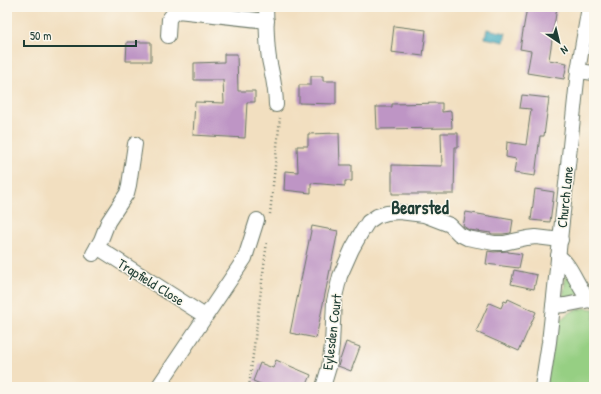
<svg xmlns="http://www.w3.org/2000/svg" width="601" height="394" viewBox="0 0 601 394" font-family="'Patrick Hand',sans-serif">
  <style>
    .green { fill: #96cf83; stroke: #5a865c }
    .water { fill: #3da8bd; stroke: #2e7278 }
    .building { fill: #be95c5 }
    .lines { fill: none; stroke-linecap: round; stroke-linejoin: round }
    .minor-casing { stroke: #697665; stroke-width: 16 }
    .path { stroke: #697665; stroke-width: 2.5; stroke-dasharray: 1 3; stroke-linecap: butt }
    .minor { stroke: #fff; stroke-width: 14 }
    .labels { text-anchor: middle; stroke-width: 3; stroke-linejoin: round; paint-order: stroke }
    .street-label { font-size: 14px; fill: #1f3d34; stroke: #fbf7ec }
    .district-label { font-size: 18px; font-weight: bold; fill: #1f3d34; stroke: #fbf7ec }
  </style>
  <rect width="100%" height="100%" fill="#fbf7ec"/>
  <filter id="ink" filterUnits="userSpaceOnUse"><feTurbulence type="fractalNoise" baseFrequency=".025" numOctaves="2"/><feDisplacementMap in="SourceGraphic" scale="8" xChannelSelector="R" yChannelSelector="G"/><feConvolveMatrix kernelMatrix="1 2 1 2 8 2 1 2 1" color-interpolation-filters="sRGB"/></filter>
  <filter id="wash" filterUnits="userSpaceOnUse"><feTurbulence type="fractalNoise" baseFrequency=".012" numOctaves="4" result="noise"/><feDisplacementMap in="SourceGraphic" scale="16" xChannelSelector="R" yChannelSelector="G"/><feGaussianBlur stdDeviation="0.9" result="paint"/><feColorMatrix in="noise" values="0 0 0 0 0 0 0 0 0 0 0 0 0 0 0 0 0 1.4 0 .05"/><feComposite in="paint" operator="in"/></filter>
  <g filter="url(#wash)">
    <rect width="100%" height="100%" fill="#f2dfc0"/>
    <g class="green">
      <path d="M566,274L584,293L563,299Z"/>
      <path d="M586,308L594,309V387H546L555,330C562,315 570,310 586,308Z"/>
    </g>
    <path class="water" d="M487,29L506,33L504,42L485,38Z"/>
    <g id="blocks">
      <g class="building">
        <path d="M527,7H557L549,60L567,63L564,79L527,73L531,51L520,49Z"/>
        <path d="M394,26L426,30L423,56L391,52Z"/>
        <path d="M127,42H151V61H126Z"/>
        <path d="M224,54H237L238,91H255V102H247L245,138L193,135L195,102L224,103L223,80H194V63L224,62Z"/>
        <path d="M311,76H323V81H336V104L299,103V85H311Z"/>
        <path d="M522,95L549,98L544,136H540L535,176L514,173L516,159L506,157L507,142L526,145L531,109L520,108Z"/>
        <path d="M442,103V112L451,111L452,128L377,129L376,107H392V104Z"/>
        <path d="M339,133L340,165H352V181H345V186L311,183V193L284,190L285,171L298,172L297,146H308V134Z"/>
        <path d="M441,133H458V147H455L454,194H392V165L442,166Z"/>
        <path d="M535,189L554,192L550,222L531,220Z"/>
        <path d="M466,212L513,220L511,233L503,234H491V233L469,230L463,226Z"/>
        <path d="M312,226L338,231L316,338L290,333Z"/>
        <path d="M488,251L494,252L508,251V252L522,254L519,268L486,264Z"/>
        <path d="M514,270L537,275L534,289L511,284Z"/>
        <path d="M508,299L536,312L519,351L476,332L489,303L501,308L504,301L507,302Z"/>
        <path d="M346,342L360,347L351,371L338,366Z"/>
        <path d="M276,360L311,375L306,387H268L253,381L260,363L273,368Z"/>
      </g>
    </g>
  </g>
  <g filter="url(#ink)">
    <use href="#blocks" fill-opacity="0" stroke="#697665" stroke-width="1"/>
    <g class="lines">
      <defs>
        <g id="minor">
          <path d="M266,7C267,26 266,46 270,64C273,78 276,90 276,105"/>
          <path d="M168,36L169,19L172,15L178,11L267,21"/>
          <path d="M578,71L594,73"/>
          <path d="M97,247L205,316"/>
          <path d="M93,254L101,240L108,222L127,193L129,185L135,144"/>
          <path d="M558,256C574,265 579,296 594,302"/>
          <path d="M553,306L565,305L590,300"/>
          <path d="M158,387L245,258L257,220"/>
          <path d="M323,387L329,367L332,345L334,301L340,276L352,249L361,233L368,222L377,216L387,213L399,212L424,215L450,225L459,234L467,238L494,243H504L527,238L536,237L561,240"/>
          <path d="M542,387L549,342L553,306L578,71L589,7"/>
        </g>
      </defs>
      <use href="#minor" class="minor-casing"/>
      <g class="path">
        <path d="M270,214L280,118"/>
        <path d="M249,387L267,241"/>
      </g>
      <use href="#minor" class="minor"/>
    </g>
  </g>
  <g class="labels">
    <g class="street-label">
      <text transform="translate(565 197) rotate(-84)" y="5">Church Lane</text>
      <text transform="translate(151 282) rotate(32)" y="5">Trapfield Close</text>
      <text transform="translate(332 332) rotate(-83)" y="5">Eylesden Court</text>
    </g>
    <g class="district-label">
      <text x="420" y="214">Bearsted</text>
    </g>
  </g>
  <rect width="601" height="394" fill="none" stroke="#fbf7ec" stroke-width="24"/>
  <g transform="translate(559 42) rotate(145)" stroke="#fbf7ec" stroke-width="3" paint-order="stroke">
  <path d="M0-3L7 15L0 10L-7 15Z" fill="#1f3d34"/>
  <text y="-6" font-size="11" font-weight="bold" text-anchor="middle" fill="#1f3d34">N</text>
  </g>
  <path d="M24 40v6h112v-6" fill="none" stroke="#1f3d34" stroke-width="2"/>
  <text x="30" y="40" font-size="12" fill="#1f3d34" stroke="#fbf7ec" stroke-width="3" paint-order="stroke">50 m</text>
</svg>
